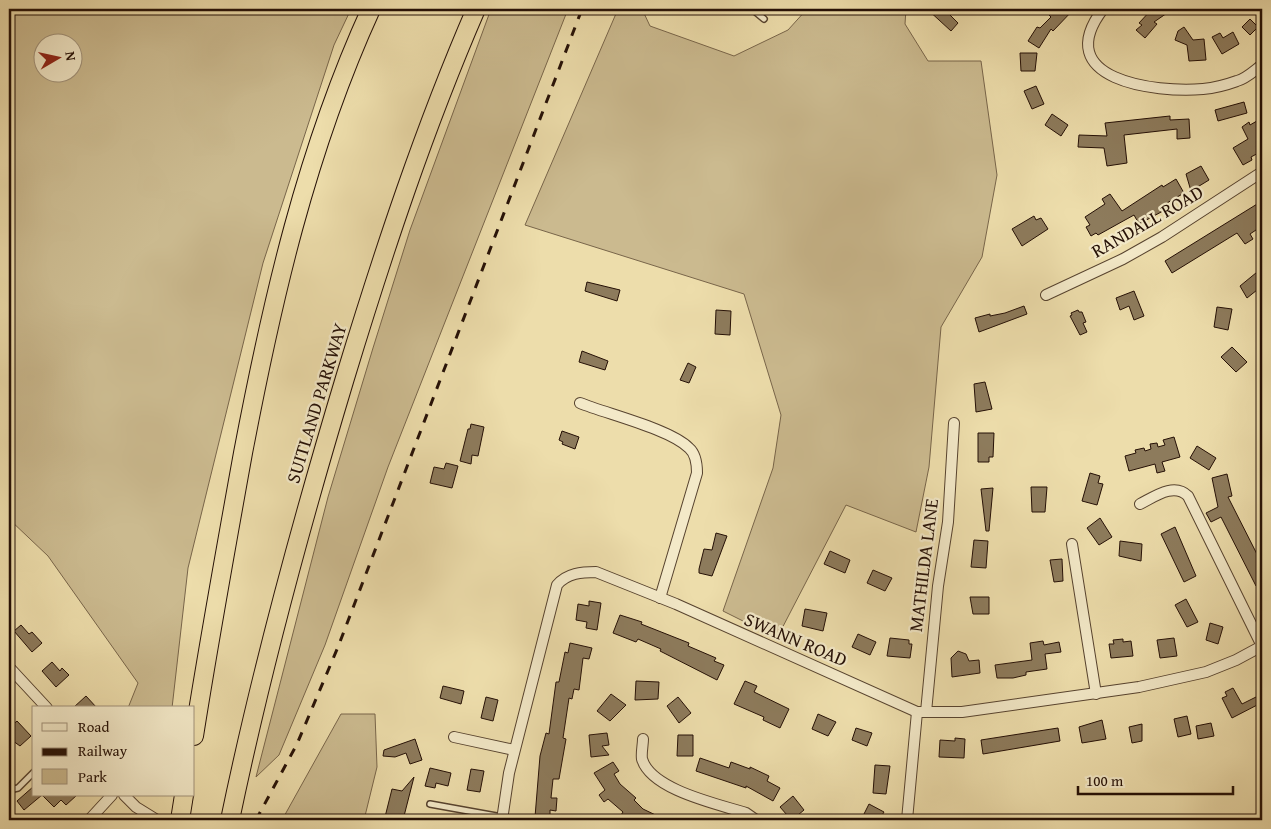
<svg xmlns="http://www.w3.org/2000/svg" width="1271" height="829" viewBox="0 0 1271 829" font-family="'Gentium Book Plus',serif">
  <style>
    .green { fill: #cbba8f; stroke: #78654a; fill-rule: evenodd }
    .building { fill: #8d7b5c; stroke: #251006 }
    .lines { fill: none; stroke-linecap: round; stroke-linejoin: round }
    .service-casing { stroke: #57432f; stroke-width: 8 }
    .minor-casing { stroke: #57432f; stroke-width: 12 }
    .trunk-casing { stroke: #251006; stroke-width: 20 }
    .path { stroke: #251006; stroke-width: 2; stroke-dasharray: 1 2.5; stroke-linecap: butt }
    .service { stroke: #f3e9c8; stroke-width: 5 }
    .minor { stroke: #f3e9c8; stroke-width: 10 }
    .trunk { stroke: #edddab; stroke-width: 18 }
    .rail { stroke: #251006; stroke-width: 3; stroke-dasharray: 9 9; stroke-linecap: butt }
    .labels { text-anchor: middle; stroke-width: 4.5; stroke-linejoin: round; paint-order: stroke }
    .street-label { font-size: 19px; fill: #251006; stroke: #f3e9c8 }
  </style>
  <rect width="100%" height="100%" fill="#edddab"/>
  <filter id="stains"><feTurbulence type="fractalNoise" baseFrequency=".004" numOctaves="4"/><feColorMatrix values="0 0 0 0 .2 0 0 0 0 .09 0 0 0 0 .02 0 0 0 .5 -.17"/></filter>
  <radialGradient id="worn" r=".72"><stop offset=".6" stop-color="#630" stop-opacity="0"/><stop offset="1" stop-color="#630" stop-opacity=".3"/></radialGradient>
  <g class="green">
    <path d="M9,9H351L334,45L263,263L188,568L172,708H128L138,683L48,556L9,519ZM42,42H72V72H42Z"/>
    <path d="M491,9H568L388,467L325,645L279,755L256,777L328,497L373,348L410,230Z"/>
    <path d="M618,9H642L650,26L734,56L788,30L807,9H906L905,24L928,61H981L997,175L982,257L941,327L929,467L916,532L846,505L777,638L723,611L773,468L781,415L744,294L525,225Z"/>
    <path d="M341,714H375L377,767L364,820H282Z"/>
  </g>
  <g class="building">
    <path d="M927,9H944L958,23L951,31Z"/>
    <path d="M1043,9H1074L1053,31L1051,29L1039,48L1028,41L1037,27L1040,28L1051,17Z"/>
    <path d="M1152,9H1173L1154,22L1157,24L1145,38L1136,30L1142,25L1139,23Z"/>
    <path d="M1250,19L1258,27L1250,35L1242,27Z"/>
    <path d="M1184,27L1193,40L1204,39L1206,60L1189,61L1187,45L1175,40L1178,31Z"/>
    <path d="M1233,32L1239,44L1222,54L1212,37L1220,33L1223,38Z"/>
    <path d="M1020,53H1037L1035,71H1021Z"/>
    <path d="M1036,86L1044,104L1032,109L1024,91Z"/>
    <path d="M1244,102L1247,113L1218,121L1215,110Z"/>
    <path d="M1052,114L1068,125L1061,136L1045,125Z"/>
    <path d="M1170,116V120L1189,119L1190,138L1177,139V129L1124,135L1127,163L1107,166L1104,148L1078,147L1079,135L1107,136L1105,123Z"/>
    <path d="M1262,118V151L1251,157L1252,160L1243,165L1233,148L1248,139L1242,127L1249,122L1250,125Z"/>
    <path d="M1201,166L1209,180L1191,191L1186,174Z"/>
    <path d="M1176,179L1184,193L1167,203L1169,206L1163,211L1139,224L1134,215L1098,235L1096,233L1091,236L1086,227L1090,225L1085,217L1105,204L1102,199L1110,194L1122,211L1162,185L1163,187Z"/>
    <path d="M1262,201V226L1250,234L1253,239L1245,244L1237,233L1172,273L1165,261Z"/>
    <path d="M1034,216L1036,220L1041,218L1048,229L1022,246L1012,229Z"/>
    <path d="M1262,268V286L1247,298L1240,286Z"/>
    <path d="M587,282L620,290L617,301L585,291Z"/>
    <path d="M1134,291L1144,316L1134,320L1129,306L1120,310L1116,298Z"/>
    <path d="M1024,306L1027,314L979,332L975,318L990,314V316L1005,313Z"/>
    <path d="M1217,307L1232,309L1228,330L1214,327Z"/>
    <path d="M716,310L731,311L730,335L715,334Z"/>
    <path d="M1078,310L1079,312H1082L1086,322L1083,323L1087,332L1080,335L1070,316L1072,315L1071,313Z"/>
    <path d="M1232,347L1247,362L1236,372L1221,357Z"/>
    <path d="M582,351L608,361L605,370L579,362Z"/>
    <path d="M688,363L696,367L689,383L680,380Z"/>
    <path d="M985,382L992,409L976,412L974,384Z"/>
    <path d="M471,424L484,427L478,456L472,455L471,464L460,461L468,429H470Z"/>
    <path d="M562,431L579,437L575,449L562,444L563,442L559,440Z"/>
    <path d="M978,433H994L993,457H989V462H978Z"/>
    <path d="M1174,437L1180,457L1162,462L1165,471L1157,473L1155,464L1129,471L1125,456L1136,453L1135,450L1144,448L1145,451L1151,449L1150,444L1157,443L1158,447L1165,445L1163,440Z"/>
    <path d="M1197,446L1216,458L1209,470L1190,458Z"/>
    <path d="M446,463L458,466L452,488L430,483L434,467L444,469Z"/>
    <path d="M1090,473L1100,476L1098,483L1103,484L1097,505L1082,501Z"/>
    <path d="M1227,474L1232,496L1228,497L1262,564V583L1256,586L1221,517L1211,522L1206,513L1218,507L1212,478Z"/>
    <path d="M1031,487H1047L1045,512H1032Z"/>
    <path d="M993,488L989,531H986L981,489Z"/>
    <path d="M1100,518L1112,537L1099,545L1087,528Z"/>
    <path d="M1175,527L1196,576L1184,582L1161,534Z"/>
    <path d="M716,533L727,536L712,576L699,573V569L704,549L712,550Z"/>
    <path d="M974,540L988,541L986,568L971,567Z"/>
    <path d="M1120,541L1142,544L1141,561L1119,556Z"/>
    <path d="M830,551L850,560L845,573L824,564Z"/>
    <path d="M1062,559L1063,581L1054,582L1050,560Z"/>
    <path d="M873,570L892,578L885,591L867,583Z"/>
    <path d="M970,597H989V614H973Z"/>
    <path d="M1186,599L1198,622L1187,627L1175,605Z"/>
    <path d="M589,601L601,603L597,630L586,628L587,622L576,620L578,604L589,606Z"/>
    <path d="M805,609L827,613L823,631L802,626Z"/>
    <path d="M620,615L642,622L641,624L689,643L688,646L716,658L714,661L724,665L717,680L660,651L661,649L638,639L636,642L613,633Z"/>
    <path d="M1210,623L1223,627L1218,644L1206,640Z"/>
    <path d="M21,625L29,634L32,632L42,643L32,652L14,631Z"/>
    <path d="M858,634L876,642L870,655L852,647Z"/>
    <path d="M890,638L909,640V644H912L910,658L887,656Z"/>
    <path d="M1174,638L1177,656L1160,658L1157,640Z"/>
    <path d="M1123,639V642L1131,641L1133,656L1111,658L1109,644H1114L1113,640Z"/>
    <path d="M1043,641L1044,645L1059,642L1061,652L1045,654L1047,669L1026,672V675L1013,678H997L995,665L1032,660L1030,643Z"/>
    <path d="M570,643L592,648L589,659L583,658L579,690L574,689L572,699L569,698L563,738L566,739L559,779H553L551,798H557L556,811L550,810V819L535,817L540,756L546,733L549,734L556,682H559L565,652L568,653Z"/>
    <path d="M958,651L966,654L969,661L979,660L980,673L952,677L951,658Z"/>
    <path d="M52,662L60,671L62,668L69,675L56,687L42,671Z"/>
    <path d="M636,681L659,682L658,699L635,700Z"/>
    <path d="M745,681L757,686L754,692L789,709L780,728L763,720L764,717L734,704Z"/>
    <path d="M443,686L464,691L461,704L440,698Z"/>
    <path d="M1233,688L1242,704L1258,696L1261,703L1232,718L1222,698L1227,696L1225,692Z"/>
    <path d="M611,694L626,705L610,721L597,711Z"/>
    <path d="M86,696L97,708H73Z"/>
    <path d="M486,697L498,700L493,721L481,718Z"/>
    <path d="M678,697L691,713L679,723L667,706Z"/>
    <path d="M818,714L836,722L828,736L812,729Z"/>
    <path d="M1187,716L1191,734L1178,737L1174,719Z"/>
    <path d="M1102,720L1106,739L1082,743L1079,727Z"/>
    <path d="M17,721L31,736L20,746L9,738V728Z"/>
    <path d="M1211,723L1214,736L1198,739L1196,726Z"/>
    <path d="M1142,724V741L1132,743L1129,727Z"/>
    <path d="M856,728L872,733L867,746L852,740Z"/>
    <path d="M1058,728L1060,741L983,754L981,740Z"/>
    <path d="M607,733L609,745L602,746L609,755L591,757L589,735Z"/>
    <path d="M678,735H693V756H677Z"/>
    <path d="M955,738L965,739L964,758L939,757L940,740L955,741Z"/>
    <path d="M415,739L422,760L410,764L406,753L395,757L383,756L384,750Z"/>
    <path d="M700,758L729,768L731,762L750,769V767L769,776L767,781L780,788L773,801L746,786V788L696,771Z"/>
    <path d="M613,762L619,771L614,774L620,784L636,798L634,800L643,809L666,820H627L621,815L623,812L608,799L604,802L599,795L605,790L594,773Z"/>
    <path d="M875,765L890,766L886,794L873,793Z"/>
    <path d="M430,768L451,773L448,786L436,783L435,788L425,786Z"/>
    <path d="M471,769L484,771L480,792L467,790Z"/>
    <path d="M414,777L403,820L385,817L392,789L402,791Z"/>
    <path d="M34,786V795H42L24,810L17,801Z"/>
    <path d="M42,795H77L66,805L61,800L54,807Z"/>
    <path d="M793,796L804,810L792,820H787V815L780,807Z"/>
    <path d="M869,804L884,812L879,820H861Z"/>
  </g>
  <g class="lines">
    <defs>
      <g id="service">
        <path d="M752,9L764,19"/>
        <path d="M9,790L18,788L34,772"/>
        <path d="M430,804L502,817"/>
      </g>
      <g id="minor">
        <path d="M1103,9C1049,80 1155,93 1203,89C1214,88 1226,85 1237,81C1246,79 1255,70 1262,65"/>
        <path d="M1046,295L1123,259L1162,237L1262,172"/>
        <path d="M580,403C607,414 670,429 689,448C696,454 697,465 697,473L660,598"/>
        <path d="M1140,504C1154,497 1174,482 1188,496L1262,646"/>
        <path d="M1072,544L1096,694"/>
        <path d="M9,667L47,708"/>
        <path d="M926,712L938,586L948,522L954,423"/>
        <path d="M454,737L514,750"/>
        <path d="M643,739C643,745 641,753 642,759C651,790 718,804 746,813L756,820"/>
        <path d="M124,795L136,807L157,820"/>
        <path d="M89,820L112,795"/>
        <path d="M502,820L509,773L557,585C567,573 582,572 596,572L676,604L917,712H962L1139,687L1206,672L1236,660L1262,646"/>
        <path d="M907,820L917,712"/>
      </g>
      <g id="trunk">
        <path d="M194,736C209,641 226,547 243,453C272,301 306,151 371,9"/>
        <path d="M180,820L184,795"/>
        <path d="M230,820C261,671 301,524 345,378C383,253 424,129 476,9"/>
      </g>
    </defs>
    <use href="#service" class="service-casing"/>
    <use href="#minor" class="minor-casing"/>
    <use href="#trunk" class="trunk-casing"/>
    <path class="path" d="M1245,820L1262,811"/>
    <use href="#service" class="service"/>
    <use href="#minor" class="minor"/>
    <use href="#trunk" class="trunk"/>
    <path class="rail" d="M256,820L297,744L338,647L582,9"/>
  </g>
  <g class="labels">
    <g class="street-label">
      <text transform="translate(1147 221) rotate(-30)" y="7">RANDALL ROAD</text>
      <text transform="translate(316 403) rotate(-73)" y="7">SUITLAND PARKWAY</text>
      <text transform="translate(923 565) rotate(-83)" y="7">MATHILDA LANE</text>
      <text transform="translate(796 639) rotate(23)" y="7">SWANN ROAD</text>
    </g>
  </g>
  <rect width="1271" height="829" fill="none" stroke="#edddab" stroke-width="30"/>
  <rect x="10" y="10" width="1251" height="809" fill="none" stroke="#251006" stroke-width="2.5"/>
  <rect x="15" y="15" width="1241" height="799" fill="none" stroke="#251006"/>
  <rect x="32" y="706" width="162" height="90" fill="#f3e9c8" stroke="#a1927a"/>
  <rect x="42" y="723" width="25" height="8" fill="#f3e9c8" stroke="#a1927a"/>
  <text x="78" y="732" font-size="15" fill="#251006">Road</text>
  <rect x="42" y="748" width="25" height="8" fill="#251006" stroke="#a1927a"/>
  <text x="78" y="756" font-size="15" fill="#251006">Railway</text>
  <rect x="42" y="769" width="25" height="15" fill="#cbba8f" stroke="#a1927a"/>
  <text x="78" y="782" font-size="15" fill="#251006">Park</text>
  <g transform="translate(58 58) rotate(81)"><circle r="24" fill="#f3e9c8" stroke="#a1927a"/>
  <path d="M0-4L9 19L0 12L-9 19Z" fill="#8f2418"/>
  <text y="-8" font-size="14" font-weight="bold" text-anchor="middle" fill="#251006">N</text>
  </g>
  <path d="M1078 786v8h155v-8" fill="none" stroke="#251006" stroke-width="2.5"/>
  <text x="1086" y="786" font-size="15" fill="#251006" stroke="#f3e9c8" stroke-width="4" paint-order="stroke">100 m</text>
  <rect width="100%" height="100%" filter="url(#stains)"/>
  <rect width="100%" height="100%" fill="url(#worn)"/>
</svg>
